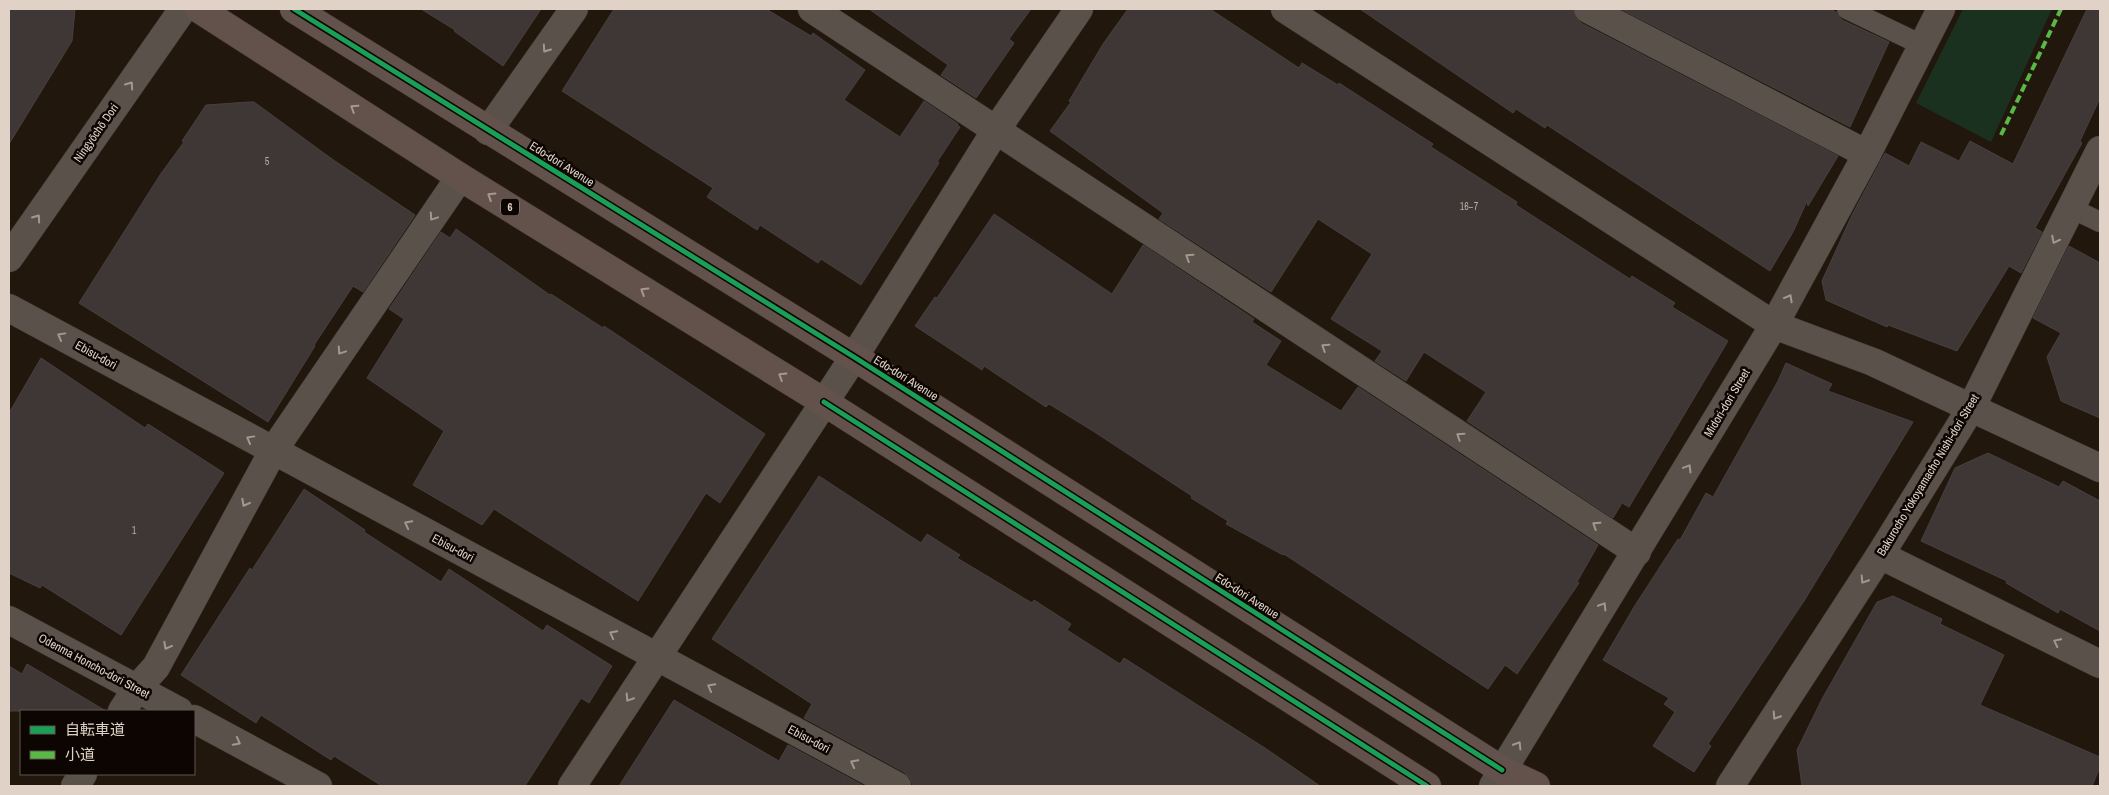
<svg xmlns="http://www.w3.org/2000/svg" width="2109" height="795" viewBox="0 0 2109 795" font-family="'Archivo Narrow','Noto Sans JP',sans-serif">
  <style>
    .green { fill: #1b3120 }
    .building { fill: #3e3736; stroke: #464040 }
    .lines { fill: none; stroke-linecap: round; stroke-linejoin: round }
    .lane-casing { stroke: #3a312b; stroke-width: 21 }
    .street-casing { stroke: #3a312b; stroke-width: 29 }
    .secondary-casing { stroke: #3a312b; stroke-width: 29 }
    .highway-casing { stroke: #3a312b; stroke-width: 29 }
    .lane { stroke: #5a524a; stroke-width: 20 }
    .street { stroke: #5a524a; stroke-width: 28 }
    .secondary { stroke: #5a524a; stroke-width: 28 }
    .highway { stroke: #62524b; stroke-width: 28 }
    .quiet { stroke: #58b947; stroke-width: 4; stroke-dasharray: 8 4; stroke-linecap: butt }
    .cycleway-casing { stroke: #0c0501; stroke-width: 8 }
    .cycleway { stroke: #1a9f57; stroke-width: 5 }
    .oneway { stroke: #a4988e }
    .oneway2 { stroke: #a7988f }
    .labels { text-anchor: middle; stroke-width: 5; stroke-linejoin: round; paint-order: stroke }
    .number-label { font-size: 10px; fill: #b8aba2 }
    .shield { fill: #0c0501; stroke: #a0948b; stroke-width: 1 }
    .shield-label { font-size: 11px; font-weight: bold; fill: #e0d2c6 }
    .street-label { font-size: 12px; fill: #e0d2c6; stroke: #0c0501 }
  </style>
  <rect width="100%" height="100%" fill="#21170c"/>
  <path class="green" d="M1963,9H2052L1991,142L1916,103Z"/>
  <g class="building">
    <path d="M9,9H75L72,41L9,144Z"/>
    <path d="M421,9H541L503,66L454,31L455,30Z"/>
    <path d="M614,9H766L811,36L813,33L865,70L844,100L900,137L924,101L958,124L957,125L960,127L937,162L939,163L861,285L821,259L818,263L760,225L757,230L707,197L713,188L562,91Z"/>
    <path d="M869,9H1031L1009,39L1014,43L976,98L941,75L948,65Z"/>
    <path d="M1128,9H1210L1299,68L1302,63L1338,85L1339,83L1433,144L1431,147L1517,202L1516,205L1630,279L1632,276L1675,303L1672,307L1728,341L1629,507L1622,503L1613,518L1467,421L1486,392L1424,352L1406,381L1375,361L1382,351L1331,319L1372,254L1318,219L1271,292L1159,219L1163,213L1050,131L1071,102L1069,101L1103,44Z"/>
    <path d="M1360,9H1573L1575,17L1581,23L1838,156L1808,206L1807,201L1793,232L1770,271L1547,125L1545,128L1516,109L1513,113Z"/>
    <path d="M1621,9H1829L1836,12L1842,20L1889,42L1850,127Z"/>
    <path d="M2087,9H2100V98L2080,141L2082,143L2035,228L2042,232L2021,273L2009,266L1957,351L1888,325L1887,327L1826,300L1822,281L1852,215L1885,153L1909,166L1921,142L1959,161L1970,141L2013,164Z"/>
    <path d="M249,102H254L332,159L415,215L363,292L353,286L314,345L315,346L268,422L79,303L160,175L184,142L182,141L206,105Z"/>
    <path d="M994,214L1112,294L1143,245L1254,319L1252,322L1281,341L1266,365L1341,411L1358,387L1598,545L1577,582L1579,583L1517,674L1505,665L1488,689L1284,554L1283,555L1226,524L1228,521L1191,498L1192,496L1093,431L1049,404L1046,407L984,366L982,370L915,326L935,297L937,298Z"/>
    <path d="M456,229L550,295L551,294L603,328L604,326L765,434L720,503L706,493L638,601L494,509L482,525L413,485L444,431L367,378L404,319L389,309L441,232L450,238Z"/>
    <path d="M2069,246L2100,263V418L2061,401L2047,357L2061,333L2033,318Z"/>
    <path d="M41,358L145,428L148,424L224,473L121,635L42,585L40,588L9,573V413Z"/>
    <path d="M1786,363L1832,384L1828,391L1913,422L1804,601L1708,744L1711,746L1694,772L1653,746L1675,712L1664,704L1669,698L1603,660L1634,607L1678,539L1680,540L1706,493L1713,497L1778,381Z"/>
    <path d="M1988,453L2059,487L2063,481L2100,501V631L2060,609L2058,613L2006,583L2007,581L1921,541L1955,468Z"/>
    <path d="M819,476L921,543L927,534L960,555L957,558L1032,603L1034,600L1071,624L1067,630L1120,664L1124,658L1268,750L1320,786H913L910,778L904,772L804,718L812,704L712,639Z"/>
    <path d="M304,489L365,530L364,532L441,582L449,569L543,631L547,625L612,666L589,703L581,698L525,786H382L334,756L331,760L261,715L256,723L181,675L250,568L252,570Z"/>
    <path d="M1893,596L1942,619L1940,624L2004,655L1980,705L2100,757V767L2092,786H1802L1797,750L1822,699L1877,602Z"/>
    <path d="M27,664L106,711H9V666L22,674Z"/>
    <path d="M674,700L779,761L788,745L864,786H619Z"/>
  </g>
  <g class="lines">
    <defs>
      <g id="lane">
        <path d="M1847,9L1922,45"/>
        <path d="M2071,208L2100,222"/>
      </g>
      <g id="street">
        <path d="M812,9L1637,552"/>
        <path d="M1285,9L1774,325L1873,362L2100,468"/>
        <path d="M1588,9L1867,154"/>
        <path d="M488,131L574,9"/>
        <path d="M9,308L897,786"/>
        <path d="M1880,555L2100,664"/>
        <path d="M9,620L179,711"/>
        <path d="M122,711L137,688L156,667L273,451L460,177"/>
        <path d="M194,719L318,786"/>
        <path d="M75,786L83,774"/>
        <path d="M572,786L854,357L996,130L1079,9"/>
        <path d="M1493,786L1774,325L1867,154L1941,9"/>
        <path d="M1730,786L1880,555L1971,408L2100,150"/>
      </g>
      <path id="secondary" d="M9,258L183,9"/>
      <g id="highway">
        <path d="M199,9L460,177L824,402L1427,786"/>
        <path d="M294,9L854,357L1502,770L1536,786"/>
      </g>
    </defs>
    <use href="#lane" class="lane-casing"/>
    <use href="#street" class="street-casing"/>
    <use href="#secondary" class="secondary-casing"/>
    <use href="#highway" class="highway-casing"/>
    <use href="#lane" class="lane"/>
    <use href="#street" class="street"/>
    <use href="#secondary" class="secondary"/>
    <use href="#highway" class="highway"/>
    <path class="quiet" d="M2001,135L2061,9"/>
    <defs>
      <g id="cycleway">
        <path d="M294,9L854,357L1502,770"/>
        <path d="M824,402L1427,786"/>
      </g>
    </defs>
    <use href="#cycleway" class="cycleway-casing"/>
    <use href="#cycleway" class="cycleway"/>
  </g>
  <defs><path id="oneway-chevron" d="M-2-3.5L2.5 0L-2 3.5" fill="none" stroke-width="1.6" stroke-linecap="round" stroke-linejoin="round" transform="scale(1.25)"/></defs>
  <g class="oneway">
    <use href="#oneway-chevron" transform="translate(546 49) rotate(125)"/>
    <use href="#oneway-chevron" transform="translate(130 85) rotate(-55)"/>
    <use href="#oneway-chevron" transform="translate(433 217) rotate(124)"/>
    <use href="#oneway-chevron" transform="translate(37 218) rotate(-55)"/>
    <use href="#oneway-chevron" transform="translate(2055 240) rotate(117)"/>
    <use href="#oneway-chevron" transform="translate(1189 257) rotate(-147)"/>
    <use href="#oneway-chevron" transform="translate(1789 298) rotate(-61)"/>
    <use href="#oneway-chevron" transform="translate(61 336) rotate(-151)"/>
    <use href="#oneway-chevron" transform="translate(1325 347) rotate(-147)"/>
    <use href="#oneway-chevron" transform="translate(341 351) rotate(124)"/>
    <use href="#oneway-chevron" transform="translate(1460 436) rotate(-147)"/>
    <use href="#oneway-chevron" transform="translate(250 439) rotate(-151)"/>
    <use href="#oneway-chevron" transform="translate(1688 468) rotate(-59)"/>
    <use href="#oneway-chevron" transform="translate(245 503) rotate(118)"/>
    <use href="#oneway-chevron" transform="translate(408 524) rotate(-152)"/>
    <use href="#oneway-chevron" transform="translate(1596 525) rotate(-147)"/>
    <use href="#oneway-chevron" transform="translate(1864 580) rotate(123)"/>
    <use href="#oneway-chevron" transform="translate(1603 606) rotate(-58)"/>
    <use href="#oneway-chevron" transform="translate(613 634) rotate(-152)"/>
    <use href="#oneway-chevron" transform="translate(2057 642) rotate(-154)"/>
    <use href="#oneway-chevron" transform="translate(167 646) rotate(118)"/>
    <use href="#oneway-chevron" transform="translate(711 687) rotate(-152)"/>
    <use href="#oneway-chevron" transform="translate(629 698) rotate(123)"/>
    <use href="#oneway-chevron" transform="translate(1776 716) rotate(123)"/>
    <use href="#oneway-chevron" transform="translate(237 742) rotate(28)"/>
    <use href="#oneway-chevron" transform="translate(1518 745) rotate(-58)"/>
    <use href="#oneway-chevron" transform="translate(854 763) rotate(-152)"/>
  </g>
  <g class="oneway2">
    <use href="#oneway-chevron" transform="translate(354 108) rotate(-147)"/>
    <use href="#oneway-chevron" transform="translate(491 196) rotate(-148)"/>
    <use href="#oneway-chevron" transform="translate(644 291) rotate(-148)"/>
    <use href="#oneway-chevron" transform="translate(782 376) rotate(-148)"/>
  </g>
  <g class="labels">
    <g class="number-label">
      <text x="267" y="165">5</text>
      <text x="1469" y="210">16−7</text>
      <text x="134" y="534">1</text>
    </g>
    <rect class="shield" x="501" y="198.5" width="18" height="17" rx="4"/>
    <g class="shield-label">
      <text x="510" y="211">6</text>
    </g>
    <g class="street-label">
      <text transform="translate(96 133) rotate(-55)" y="4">Ningyōchō Dori</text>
      <text transform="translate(562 164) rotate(32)" y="4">Edo-dori Avenue</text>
      <text transform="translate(96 355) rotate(29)" y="4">Ebisu-dori</text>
      <text transform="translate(906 378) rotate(32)" y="4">Edo-dori Avenue</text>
      <text transform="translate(1727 403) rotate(-59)" y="4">Midori-dori Street</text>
      <text transform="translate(1928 475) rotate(-59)" y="4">Bakurocho Yokoyamacho Nishi-dori Street</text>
      <text transform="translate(453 548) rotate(28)" y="4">Ebisu-dori</text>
      <text transform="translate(1247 596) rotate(33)" y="4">Edo-dori Avenue</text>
      <text transform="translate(94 666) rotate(28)" y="4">Odenma Honcho-dori Street</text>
      <text transform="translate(809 739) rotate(28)" y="4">Ebisu-dori</text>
    </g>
  </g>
  <rect width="2109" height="795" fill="none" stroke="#e0d2c6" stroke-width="20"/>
  <rect x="20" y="710" width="175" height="65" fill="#0c0501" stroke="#615750"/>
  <rect x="30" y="726" width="25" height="8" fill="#1a9f57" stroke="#615750"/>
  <text x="65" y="735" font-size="15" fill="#e0d2c6">自転車道</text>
  <rect x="30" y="751" width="25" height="8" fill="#58b947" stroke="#615750"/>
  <text x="65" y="760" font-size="15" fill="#e0d2c6">小道</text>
</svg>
